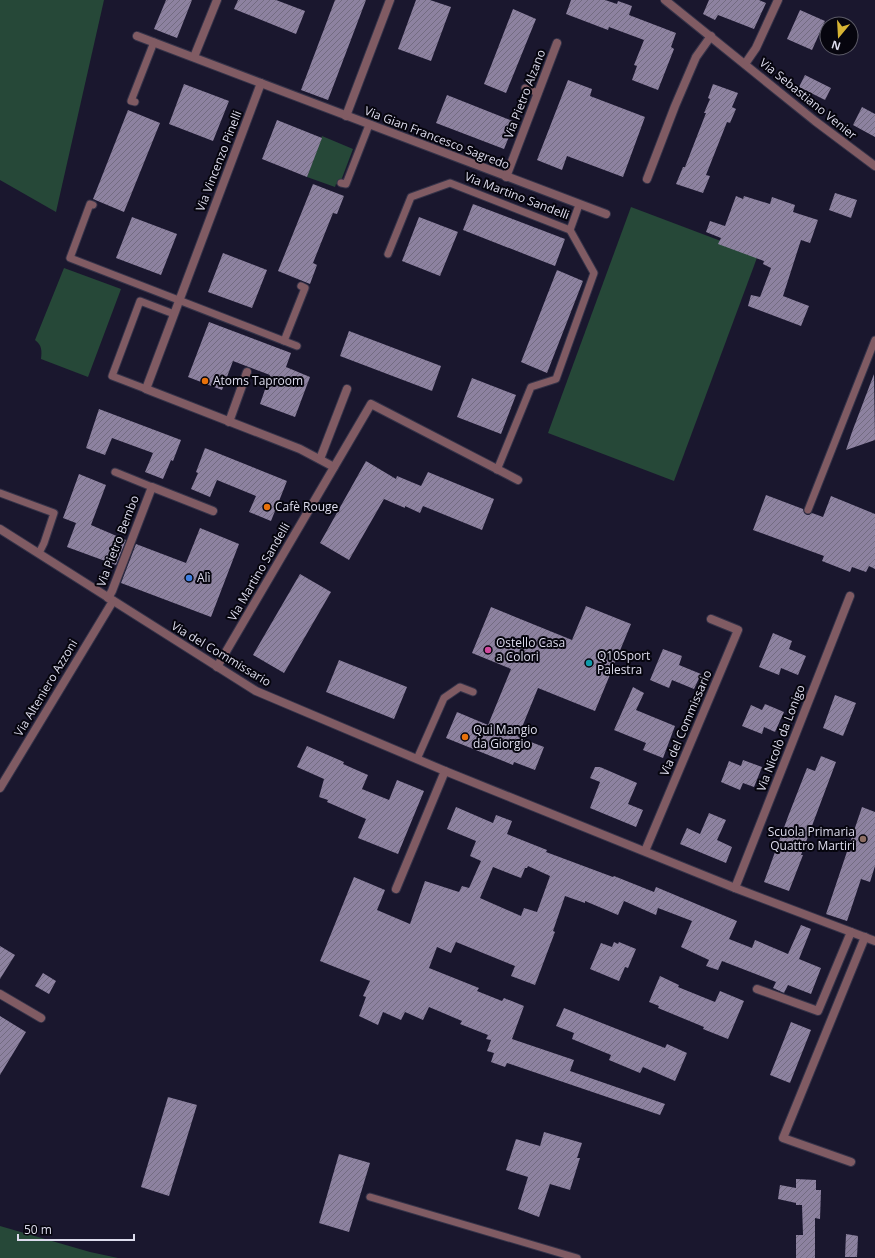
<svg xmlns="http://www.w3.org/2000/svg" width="875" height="1258" viewBox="0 0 875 1258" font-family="'Open Sans',sans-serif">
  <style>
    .green { fill: #264838 }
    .building { fill: url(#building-hatch); fill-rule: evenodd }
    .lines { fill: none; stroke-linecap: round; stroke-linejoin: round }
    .service-casing { stroke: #353349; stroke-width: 9 }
    .minor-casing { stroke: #353349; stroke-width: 10 }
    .service { stroke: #805b63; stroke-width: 7 }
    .minor { stroke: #805b63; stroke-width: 8 }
    .food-dot { fill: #e8710a; stroke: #06050e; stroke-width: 1.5 }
    .shop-dot { fill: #3f7fe0; stroke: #06050e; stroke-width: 1.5 }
    .hotel-dot { fill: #d1479c; stroke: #06050e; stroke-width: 1.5 }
    .culture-dot { fill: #0f9aa8; stroke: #06050e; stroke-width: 1.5 }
    .education-dot { fill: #8d6e63; stroke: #06050e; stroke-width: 1.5 }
    .labels { text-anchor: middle; stroke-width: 4; stroke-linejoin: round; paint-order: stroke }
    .street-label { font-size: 12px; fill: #dddced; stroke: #06050e }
    .poi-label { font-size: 12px; fill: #dddced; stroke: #06050e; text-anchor: start }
  </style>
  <defs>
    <pattern id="building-hatch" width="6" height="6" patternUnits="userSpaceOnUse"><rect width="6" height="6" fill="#8d82a0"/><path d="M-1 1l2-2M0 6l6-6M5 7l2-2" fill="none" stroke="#736c81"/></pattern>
  </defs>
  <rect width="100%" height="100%" fill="#1a172e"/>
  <g class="green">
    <path d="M0,0H104L56,212L0,180Z"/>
    <path d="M322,136L353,149L339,186L336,184L335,187L307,177Z"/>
    <path d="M631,207L758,255L674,481L548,433Z"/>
    <path d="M64,268L121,289L88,377L41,359C42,351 42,345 35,340Z"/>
    <path d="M0,1226L90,1252L118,1258H0Z"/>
  </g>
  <g class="building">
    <path d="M166,0H192L177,38L154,29Z"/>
    <path d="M238,0H276L305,11L296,34L234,9Z"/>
    <path d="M335,0H366L328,100L301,90Z"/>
    <path d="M416,0H430L451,7L431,61L398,49Z"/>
    <path d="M571,0H605L617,4L618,1L632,6L629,15L676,33L671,47L674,49L658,90L632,80L637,66L634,65L644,40L609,27L608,30L566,14Z"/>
    <path d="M709,0H759L766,3L754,29L718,15L715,20L703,14Z"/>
    <path d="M513,9L536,19L506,93L484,84Z"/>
    <path d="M800,10L825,21L812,50L787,39Z"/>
    <path d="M805,75L831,88L825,100L799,87Z"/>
    <path d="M568,80L592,89L590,96L645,117L623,177L567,156L562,170L537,160Z"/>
    <path d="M184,84L229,101L213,141L169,124Z"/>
    <path d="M713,84L738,93L732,107L736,109L730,123L727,122L706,175L710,176L703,193L676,184L683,167H685L706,113H704L710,99L708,98Z"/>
    <path d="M447,95L515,122L504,149L436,123Z"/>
    <path d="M862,107L875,114V137L853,125Z"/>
    <path d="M128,110L160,123L124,212L93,199Z"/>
    <path d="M277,120L322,138L307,177L262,159Z"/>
    <path d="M313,184L344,196L337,214L333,213L313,263L317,265L310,284L278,271Z"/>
    <path d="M835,193L857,200L851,218L829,210Z"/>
    <path d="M736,196L743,199L744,196L770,204L772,197L795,205L793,212L818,220L810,243L801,240L783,296L809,306L801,326L748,306L751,295L760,297L771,268L763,264L764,261L718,244L721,238L706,232L710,221L725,226Z"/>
    <path d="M473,204L565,239L555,266L463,230Z"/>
    <path d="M132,217L177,234L161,275L116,258Z"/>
    <path d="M419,217L458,232L440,276L402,261Z"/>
    <path d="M223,253L267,270L252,308L208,292Z"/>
    <path d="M557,270L583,281L547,373L521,362Z"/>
    <path d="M209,322L291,353L286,367L310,377L295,417L260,404L270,375L233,361L222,390L188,377Z"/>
    <path d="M349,331L441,366L432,391L340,356Z"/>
    <path d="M874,374L875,440L846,450L852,432Z"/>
    <path d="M472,378L516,395L501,434L457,417Z"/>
    <path d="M99,409L181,440L173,461L171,460L163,479L145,472L153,453L112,438L105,455L86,448Z"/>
    <path d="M205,448L287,481L271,521L249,512L256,496L217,480L210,497L191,489L198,473L196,472Z"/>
    <path d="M366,461L396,479L397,476L421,486L428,472L494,499L482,530L423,506L420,513L405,506V508L384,499L349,560L320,543Z"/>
    <path d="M79,474L106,485L91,525L126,540L116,565L67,547L76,523L63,518Z"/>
    <path d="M766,495L803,509L804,513L807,515H809L812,513L823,517L831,496L875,514V569L869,566L866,572L852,567L850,572L822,561L824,556L753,530Z"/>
    <path d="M200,528L239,544L211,617L121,583L136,544L186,563Z"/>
    <path d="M300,574L331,592L284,673L253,655Z"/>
    <path d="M586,606L631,624L595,711L538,688L518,737L544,747L535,770L514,762L513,765L446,738L457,712L488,725L511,669L472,653L491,607L572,640Z"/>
    <path d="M773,633L792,641L789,649L806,656L798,675L781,668L779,675L759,667Z"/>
    <path d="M663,649L682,656L679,665L701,674L694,689L672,680L669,688L650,680Z"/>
    <path d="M339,660L407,687L394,719L326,692Z"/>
    <path d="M633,687L644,693L636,710L675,726L663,758L643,750L646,743L614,730Z"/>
    <path d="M835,695L856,703L843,736L823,728Z"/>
    <path d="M765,704L784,712L775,732L764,727L762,734L742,726L751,705L762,710Z"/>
    <path d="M307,746L344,762L343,764L368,775L362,789L389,800L397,780L424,791L398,854L358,838L366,819L327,802L328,800L319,797L324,779L297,767Z"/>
    <path d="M821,756L836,762L801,855H803L789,891L764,882L789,814L807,768L815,771Z"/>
    <path d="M743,760L762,767L754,787L743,783L740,790L721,782L729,761L741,766Z"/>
    <path d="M595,767H600L637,783L628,804L643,810L636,827L590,808L600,782L590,778Z"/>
    <path d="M456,807L493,823L496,815L512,821L507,834L547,850L546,852L613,877L614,876L654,892L656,887L737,921L729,939L752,948L755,940L788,954L801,925L811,929L799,959L821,968L811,994L788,985L784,993L773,988L776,982L722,961L718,970L706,966L709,960L681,947L692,921L658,908L656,915L624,901L618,915L585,901V903L565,896L553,931L555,932L535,985L511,976L515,966L456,942L451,953L437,947L429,968L479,988L477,991L502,1001L504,998L524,1006L512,1039L574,1060L570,1071L665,1104L660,1115L507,1063L505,1067L491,1062L494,1053L487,1051L491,1040L486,1039L488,1035L460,1024L462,1021L429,1007L423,1020L405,1012L401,1020L383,1012L378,1025L359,1016L366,997L363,996L370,981L320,961L354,877L385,890L377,910L410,924L425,881L459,892L462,886L469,888L481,861L470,856L476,841L447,829ZM528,866L550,876L537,912L524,908L521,916L480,898L493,867L521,878L525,868H527Z"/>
    <path d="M862,807L875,812V866L870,882L861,879L847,921L826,914Z"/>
    <path d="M709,813L726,820L717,840L732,847L726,863L680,844L687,828L700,834Z"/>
    <path d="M614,942L618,944L619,942L636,949L628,968L625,967L619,981L590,969L601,943L612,947Z"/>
    <path d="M0,946L15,955L0,979Z"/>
    <path d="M43,973L56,981L49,994L35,986Z"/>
    <path d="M660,976L679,985L678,987L715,1002L720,991L744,1001L728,1039L703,1029L704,1027L658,1008L659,1006L649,1002Z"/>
    <path d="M564,1008L665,1048L667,1044L687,1053L675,1081L643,1067L640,1073L609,1060L611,1055L572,1039L574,1033L556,1026Z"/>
    <path d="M0,1016L26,1032L0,1075Z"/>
    <path d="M791,1022L811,1030L790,1083L770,1075Z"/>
    <path d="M168,1097L197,1105L169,1196L141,1187Z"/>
    <path d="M544,1132L582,1143L577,1158H580L570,1190L550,1184L539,1217L518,1209L528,1177L506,1170L516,1139L540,1146Z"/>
    <path d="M339,1154L370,1163L349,1232L319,1223Z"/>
    <path d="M796,1179L816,1180V1190H821L820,1219L815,1218V1258H796V1235H803L802,1205H796V1203L778,1199L780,1185L796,1188Z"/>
    <path d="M846,1234L858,1236L857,1257H845Z"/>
  </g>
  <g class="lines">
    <defs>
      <g id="service">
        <path d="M525,88L538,93"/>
        <path d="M135,102L131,101L154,42"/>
        <path d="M341,183L346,184L369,125"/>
        <path d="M93,205L90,204L70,258L297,346"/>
        <path d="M570,230L579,205"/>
        <path d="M388,254L411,197L450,183L570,230L594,273L556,379L531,387L497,470"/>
        <path d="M284,341L305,288L301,286"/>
        <path d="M146,389L112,376L140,301L174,314"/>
        <path d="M115,472L152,487"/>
        <path d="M0,493L54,513L44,543L39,553"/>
        <path d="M808,510L875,340"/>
        <path d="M417,759L444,698L460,687L473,692"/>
        <path d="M370,1197L577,1258"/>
      </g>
      <g id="minor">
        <path d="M665,0L815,121L875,166"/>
        <path d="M137,36L606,214"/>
        <path d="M194,57L217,0"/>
        <path d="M745,64L756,48L778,0"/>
        <path d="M261,83L146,389L300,449L334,467"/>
        <path d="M346,116L390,0"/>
        <path d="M506,177L557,43"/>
        <path d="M647,179L675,106L696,57L711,36"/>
        <path d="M229,422L247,372"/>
        <path d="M320,459L347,389"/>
        <path d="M0,529L256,691L445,771L735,888L875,941"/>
        <path d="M108,598L112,591L152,487L213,511"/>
        <path d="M217,667L371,404L518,480"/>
        <path d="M0,788L113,601"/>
        <path d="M645,851L738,630L711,619"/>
        <path d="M735,888L850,596"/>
        <path d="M396,889L445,771"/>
        <path d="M757,989L818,1011L851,932"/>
        <path d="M0,994L41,1018"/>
        <path d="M851,1162L783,1138L865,937"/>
      </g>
    </defs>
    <use href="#service" class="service-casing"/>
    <use href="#minor" class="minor-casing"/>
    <use href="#service" class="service"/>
    <use href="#minor" class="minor"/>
  </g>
  <g class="food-dot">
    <circle cx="205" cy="381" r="4"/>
    <circle cx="267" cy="507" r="4"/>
    <circle cx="465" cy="737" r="4"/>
  </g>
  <circle class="shop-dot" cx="189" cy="578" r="4"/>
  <circle class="hotel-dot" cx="488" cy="650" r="4"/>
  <circle class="culture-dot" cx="589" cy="663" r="4"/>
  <circle class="education-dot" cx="863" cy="839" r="4"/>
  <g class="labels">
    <g class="street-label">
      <text transform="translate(525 94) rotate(-69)" y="4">Via Pietro Alzano</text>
      <text transform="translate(808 99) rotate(39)" y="4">Via Sebastiano Venier</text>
      <text transform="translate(437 138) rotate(21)" y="4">Via Gian Francesco Sagredo</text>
      <text transform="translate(219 161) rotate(-69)" y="4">Via Vincenzo Pinelli</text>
      <text transform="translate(517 196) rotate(21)" y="4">Via Martino Sandelli</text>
      <text transform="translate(118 541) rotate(-69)" y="4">Via Pietro Bembo</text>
      <text transform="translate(259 572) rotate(-60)" y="4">Via Martino Sandelli</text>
      <text transform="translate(221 654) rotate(31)" y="4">Via del Commissario</text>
      <text transform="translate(46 688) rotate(-59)" y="4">Via Alteniero Azzoni</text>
      <text transform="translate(686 723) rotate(-67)" y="4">Via del Commissario</text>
      <text transform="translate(781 738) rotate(-69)" y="4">Via Nicolò da Lonigo</text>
    </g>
    <g class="poi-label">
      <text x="213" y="385">Atoms Taproom</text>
      <text x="275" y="511">Cafè Rouge</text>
      <text x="197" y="582">Alì</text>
      <text x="496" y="647">Ostello Casa<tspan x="496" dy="14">a Colori</tspan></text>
      <text x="597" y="660">Q10Sport<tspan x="597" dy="14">Palestra</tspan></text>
      <text x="473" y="734">Qui Mangio<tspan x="473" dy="14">da Giorgio</tspan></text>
      <text x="855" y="836" text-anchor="end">Scuola Primaria<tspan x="855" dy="14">Quattro Martiri</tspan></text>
    </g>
  </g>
  <g transform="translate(839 36) rotate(198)"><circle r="19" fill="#06050e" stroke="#5c5b67"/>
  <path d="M0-3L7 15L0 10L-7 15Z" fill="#d7b434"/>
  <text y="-6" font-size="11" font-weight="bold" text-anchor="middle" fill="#dddced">N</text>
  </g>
  <path d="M18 1234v6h116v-6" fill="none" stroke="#dddced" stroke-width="2"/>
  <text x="24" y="1234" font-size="12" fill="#dddced" stroke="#06050e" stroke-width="3" paint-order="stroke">50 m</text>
</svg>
